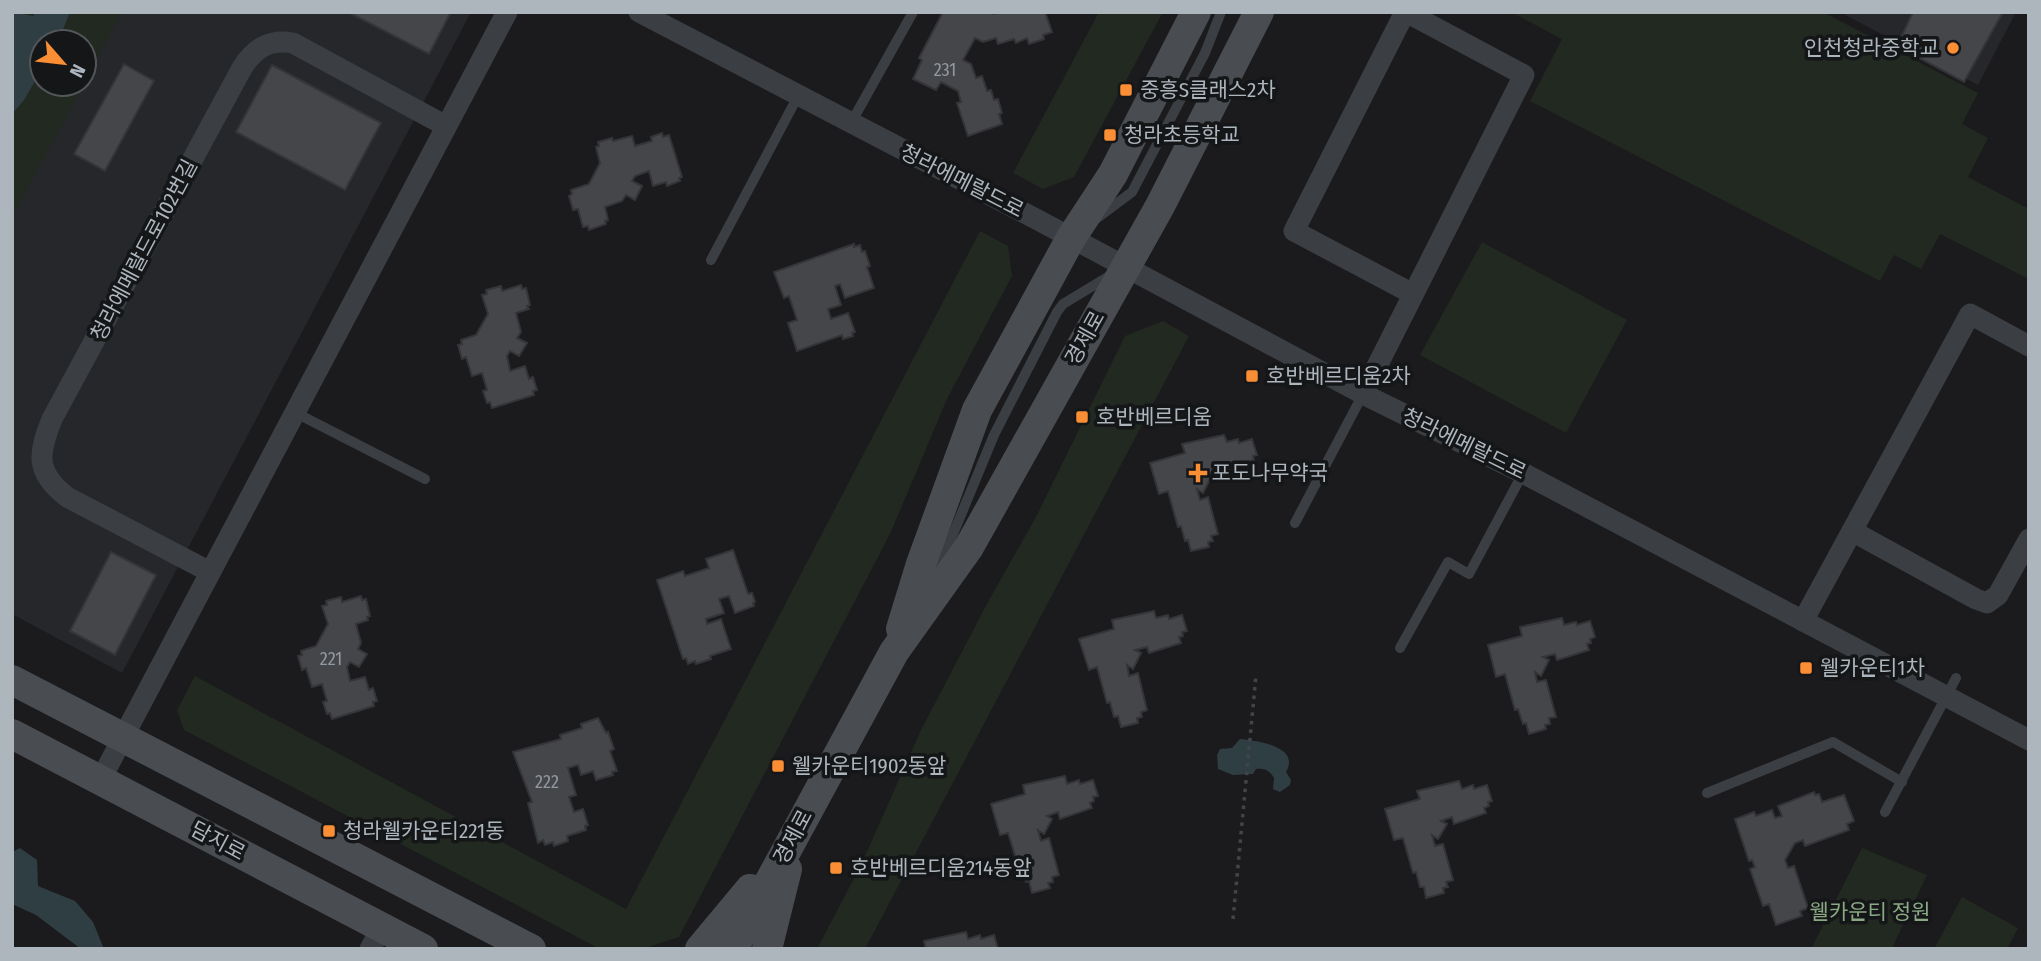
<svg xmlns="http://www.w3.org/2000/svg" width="2041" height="961" viewBox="0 0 2041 961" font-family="'Fira Sans Condensed','Noto Sans KR',sans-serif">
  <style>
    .built { fill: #26272a }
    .green { fill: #212920 }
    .water { fill: #2f3e42 }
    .building { fill: #45464a; stroke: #343539; stroke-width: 2 }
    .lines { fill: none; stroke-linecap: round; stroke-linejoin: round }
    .path { stroke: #414549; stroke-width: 3.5; stroke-dasharray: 3.5 5; stroke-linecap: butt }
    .lane { stroke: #3b3e42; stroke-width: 10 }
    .street { stroke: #3b3e42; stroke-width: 21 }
    .secondary { stroke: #494d52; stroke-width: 30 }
    .poi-dot { fill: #fa8e35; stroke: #151618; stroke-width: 2.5 }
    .labels { text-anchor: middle; stroke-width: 7; stroke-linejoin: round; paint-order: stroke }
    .number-label { font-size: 18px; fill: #9399a0 }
    .poi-label { font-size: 21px; fill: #adb5bd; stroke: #151618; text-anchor: start }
    .street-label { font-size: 21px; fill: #adb5bd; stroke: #151618 }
    .park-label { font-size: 21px; fill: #89a883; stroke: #151618 }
  </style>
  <rect width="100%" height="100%" fill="#1b1b1d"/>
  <g class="built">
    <path d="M120,12H471L122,673L12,614V216L82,84H84V80Z"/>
    <path d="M1840,12H2016L1978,85Z"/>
  </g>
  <g class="green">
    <path d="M12,12H122L84,84V42H42V84H84L12,218Z"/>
    <path d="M1099,12H1163L1074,177L1043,189L1013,173Z"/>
    <path d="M1511,12H1823L1978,93L1962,124L1988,138L1968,177L2029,209V279L1940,234L1921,269L1894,255L1880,281L1530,101L1562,39Z"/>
    <path d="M980,231L1008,246L1012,276L947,399L891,532L679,937L642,949H600L184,730L177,710L195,676L626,909Z"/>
    <path d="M1482,242L1627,320L1566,433L1420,355Z"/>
    <path d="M1163,321L1189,336L865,949H817L861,865L921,730L989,600L1036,517L1125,336Z"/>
    <path d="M1862,848L1927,875L1893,946L1897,949H1811Z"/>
    <path d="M1962,897L2018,928L2007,949H1934Z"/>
  </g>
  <g class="water">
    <path d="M14,12L33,16L35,12H70L58,42H42V69L24,100L12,114Z"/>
    <path d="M1240,739C1257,741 1301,746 1286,772L1291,780L1290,785L1280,792L1273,789L1274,778C1270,771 1265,768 1256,769L1253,774L1233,775L1218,769L1217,755L1220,749L1232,748Z"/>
    <path d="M20,848L37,860L38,886L75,901L93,922L104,949H81L36,915L12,904V852Z"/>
  </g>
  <g class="building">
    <path d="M348,12H451L429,54Z"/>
    <path d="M943,12H990L994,14L1001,12H1045L1052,32L1043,35L1044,39L1029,44L1027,38L1016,43L1014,39L998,44L996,38L983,42L975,38L963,60L971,64L976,78L982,76L987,91L991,90L994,100L998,99L1002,113L999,114L1002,124L968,136L957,103L961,102L958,91L941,82L936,90L913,79L922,60L919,58Z"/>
    <path d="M1913,12H2003L1964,82L1897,46Z"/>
    <path d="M124,64L154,81L105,171L74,154Z"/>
    <path d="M272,65L381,123L345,190L236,132Z"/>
    <path d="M662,133L663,137L669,135L682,177L679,178L680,181L667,186L666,182L653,186L649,171L635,176L632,181L642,186L635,200L626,195L622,201L605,207L608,220L605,221L606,224L589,230L588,226L583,227L578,209L573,210L569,196L572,194L571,190L589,184L600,163L596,147L599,146L598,142L612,138L613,141L632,136L635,146L652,141L651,137Z"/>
    <path d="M854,244V247L860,245L862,252L865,251L870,266L867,267L874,288L845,298L840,284L835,286L841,305L828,309L831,319L848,313L855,332L852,333L853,336L843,339L842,335L797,351L788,323L797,320L789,296L784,298L774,272Z"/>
    <path d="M521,285L522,289L526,288L530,305L527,306L529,309L516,313L521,332L517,338L527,343L519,356L510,351L507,356L510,371L525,366L529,379L533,377L537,390L533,391L534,395L492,408L490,402L487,403L483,391L487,390L482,373L472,376L466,357L462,359L458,345L462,344L461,340L476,335L488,314L482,295L487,294L486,290L501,286L502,291Z"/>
    <path d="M1224,435L1227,442L1238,439L1239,443L1252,439L1257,455L1253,456L1254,460L1249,461L1251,467L1219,478L1217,471L1206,474L1211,477L1203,493L1197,489L1200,500L1208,497L1218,534L1211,536L1213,541L1208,542L1209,547L1191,551L1188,540L1185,541L1181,526L1178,527L1168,491L1159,494L1150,463L1185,453L1182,444Z"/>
    <path d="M733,550L748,594L752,593L755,602L753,603L754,606L735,613L729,596L719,599L724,613L706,619L707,624L721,619L731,649L710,656L711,659L696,664L695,661L688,664L686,658L683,659L657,580L683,571L685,576L709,568L706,559Z"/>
    <path d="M111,552L156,575L115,655L70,631Z"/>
    <path d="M361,596L362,600L366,599L370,616L367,617L368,620L356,624L361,643L358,649L367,654L359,667L350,662L347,667L350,681L365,677L369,690L373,688L377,701L373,702L374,706L332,719L330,713L327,714L323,702L327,701L322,684L312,687L306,668L302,670L298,656L302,655L301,651L316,646L328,624L322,606L327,605L326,601L341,597L342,602Z"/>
    <path d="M1154,611L1156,618L1168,615L1169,619L1182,615L1187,631L1182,632L1183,636L1179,637L1181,643L1149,653L1147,647L1135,650L1141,653L1133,669L1127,665L1129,676L1138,673L1147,710L1141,712L1142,717L1137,718L1138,723L1121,727L1118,716L1114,717L1110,702L1107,703L1097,667L1089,670L1079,639L1114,629L1112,620Z"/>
    <path d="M1562,618L1564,625L1576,622L1577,625L1590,621L1595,637L1590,639L1591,643L1587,644L1589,650L1557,660L1555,654L1543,657L1549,660L1541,676L1535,672L1537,682L1546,680L1556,717L1549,718L1550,724L1545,725L1546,729L1529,734L1526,723L1523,724L1518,709L1515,710L1505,674L1496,677L1488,645L1522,636L1520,627Z"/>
    <path d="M598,718L606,733L608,732L614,749L610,751L617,771L612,772L613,775L596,780L593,771L581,775L578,765L568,768L576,795L569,797L574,812L583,809L588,825L585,826L586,830L567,836L568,841L554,846L553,842L545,845L543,840L538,843L528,803L532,802L513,752L561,739L560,735L582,728L581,724Z"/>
    <path d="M1065,776L1067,784L1079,780L1080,784L1093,780L1098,796L1093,797L1094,801L1090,803L1092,808L1060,819L1058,812L1047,816L1052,819L1044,834L1038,830L1041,841L1049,838L1059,875L1052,877L1053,882L1048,883L1050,888L1032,893L1029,881L1026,882L1021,867L1019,868L1008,833L1000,835L991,804L1025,794L1023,785Z"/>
    <path d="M1459,781L1462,789L1473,785L1474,789L1487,785L1492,801L1488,802L1489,806L1484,808L1486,813L1454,824L1452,817L1441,821L1447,824L1438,839L1432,835L1435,846L1443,844L1453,880L1446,882L1448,887L1443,888L1444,893L1426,898L1424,887H1420L1416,872L1413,873L1403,838L1394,840L1385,809L1420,799L1417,791Z"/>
    <path d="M1814,792L1815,795L1819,794L1822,802L1844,795L1854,821L1847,824L1849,830L1805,846L1803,840L1795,843L1785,860L1788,868L1794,866L1808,908L1800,911L1802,916L1776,925L1769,904L1763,906L1750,869L1755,867L1752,860L1749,861L1735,819L1754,812L1756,816L1772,810L1775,818L1782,816L1778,806Z"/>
    <path d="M966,932L968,939L980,935L981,939L994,935L998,949H926L924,941Z"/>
  </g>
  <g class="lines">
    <path class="path" d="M1233,919L1256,675"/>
    <g class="lane">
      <path d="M851,123L913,12"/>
      <path d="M1096,219L1132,192L1205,53L1221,12"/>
      <path d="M711,260L798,96"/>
      <path d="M296,413L425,479"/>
      <path d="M1295,523L1363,394"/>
      <path d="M939,568L994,435L1057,312L1063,304L1111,275"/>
      <path d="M1400,648L1448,562L1469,574L1523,473"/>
      <path d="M1707,793L1833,742L1902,782"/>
      <path d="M1885,812L1956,678"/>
    </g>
    <g class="street">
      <path d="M639,12L1038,220L1363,394L1523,473L2029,740"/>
      <path d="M1405,12L1294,231L1413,294"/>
      <path d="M1363,394L1524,75L1406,12"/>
      <path d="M1852,531L1976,599L1987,603L1998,595L2029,539"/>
      <path d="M210,572L67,497C35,472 38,454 52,419L242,68C255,48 269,39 293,43L446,126"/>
      <path d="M1803,621L1970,314L2029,346"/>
      <path d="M101,779L507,12"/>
      <path d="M370,949L382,927"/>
    </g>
    <g class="secondary">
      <path d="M901,629L921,564L977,410L1071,238L1113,174L1196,12"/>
      <path d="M12,680L531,949"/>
      <path d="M12,734L423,949"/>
      <path d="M700,949L750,889"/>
      <path d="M733,949L894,652L969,547L1160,206L1259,12"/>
      <path d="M767,949L787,869"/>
    </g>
  </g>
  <g class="poi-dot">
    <circle cx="1953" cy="48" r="7"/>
    <rect x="1119" y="83" width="14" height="14" rx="3.5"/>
    <rect x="1103" y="128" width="14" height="14" rx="3.5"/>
    <rect x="1245" y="369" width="14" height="14" rx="3.5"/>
    <rect x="1075" y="410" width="14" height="14" rx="3.5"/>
    <path d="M1194.5 462.5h7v7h7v7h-7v7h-7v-7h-7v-7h7z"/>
    <rect x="1799" y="661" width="14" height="14" rx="3.5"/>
    <rect x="771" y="759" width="14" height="14" rx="3.5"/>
    <rect x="322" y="824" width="14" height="14" rx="3.5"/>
    <rect x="829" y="861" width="14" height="14" rx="3.5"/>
  </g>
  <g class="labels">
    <g class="number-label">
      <text x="945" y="76">231</text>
      <text x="331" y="665">221</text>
      <text x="547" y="788">222</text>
    </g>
    <g class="poi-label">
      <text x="1939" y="55" text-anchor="end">인천청라중학교</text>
      <text x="1140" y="97">중흥S클래스2차</text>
      <text x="1124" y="142">청라초등학교</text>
      <text x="1266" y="383">호반베르디움2차</text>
      <text x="1096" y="424">호반베르디움</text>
      <text x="1212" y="480">포도나무약국</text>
      <text x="1820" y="675">웰카운티1차</text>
      <text x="792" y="773">웰카운티1902동앞</text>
      <text x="343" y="838">청라웰카운티221동</text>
      <text x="850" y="875">호반베르디움214동앞</text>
    </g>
    <g class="street-label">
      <text transform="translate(962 181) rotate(27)" y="7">청라에메랄드로</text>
      <text transform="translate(144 250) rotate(-62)" y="7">청라에메랄드로102번길</text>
      <text transform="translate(1085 338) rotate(-61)" y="7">경제로</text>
      <text transform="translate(1464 444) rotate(26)" y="7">청라에메랄드로</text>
      <text transform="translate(793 837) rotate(-62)" y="7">경제로</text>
      <text transform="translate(218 841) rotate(28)" y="7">담지로</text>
    </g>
    <g class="park-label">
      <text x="1870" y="919">웰카운티 정원</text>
    </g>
  </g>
  <rect width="2041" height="961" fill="none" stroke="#adb5bd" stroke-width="28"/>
  <g transform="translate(63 63) rotate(118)"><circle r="33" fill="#151618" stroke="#52565a" stroke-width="2"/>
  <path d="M0-5L12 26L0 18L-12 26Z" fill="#fa8e35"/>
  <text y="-10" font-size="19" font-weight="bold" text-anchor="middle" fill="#adb5bd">N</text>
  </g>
</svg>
